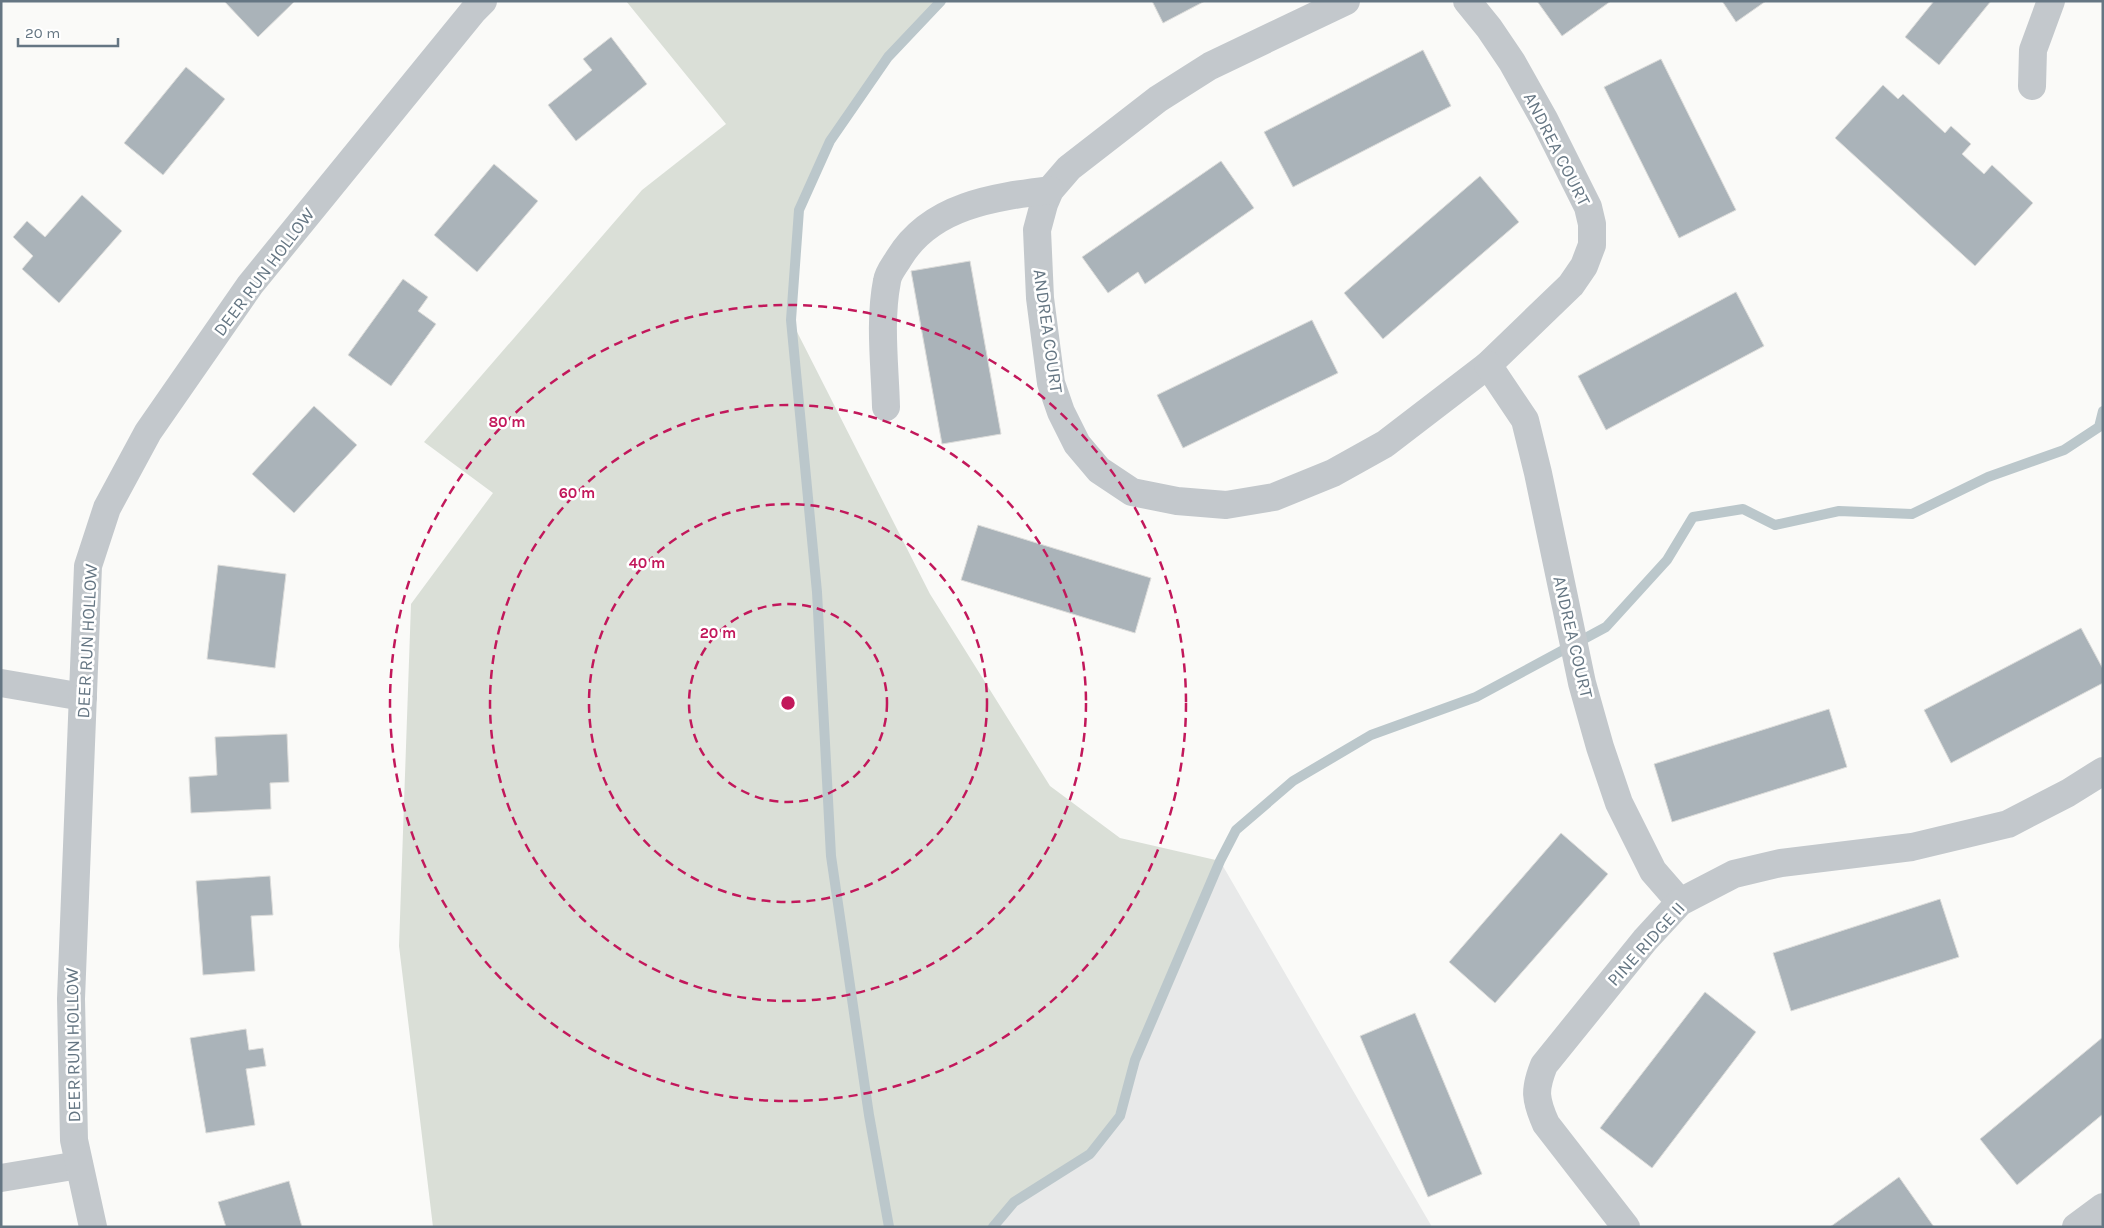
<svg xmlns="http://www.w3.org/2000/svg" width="2104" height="1228" viewBox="0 0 2104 1228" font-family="Karla,sans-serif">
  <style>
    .built { fill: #e8e9e9 }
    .green { fill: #dadfd7 }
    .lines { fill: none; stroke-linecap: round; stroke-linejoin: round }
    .stream { stroke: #bbc7cb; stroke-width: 10 }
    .building { fill: #aab3b9; stroke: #dcdcda }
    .minor { stroke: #c3c8cc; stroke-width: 28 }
    .ring { fill: none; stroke: #c2185b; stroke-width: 2.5; stroke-dasharray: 9 6 }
    .labels { text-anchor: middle; stroke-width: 5; stroke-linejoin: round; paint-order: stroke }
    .street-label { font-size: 18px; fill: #657683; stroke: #fff }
    .centre { fill: #c2185b; stroke: #fff; stroke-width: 2.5 }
    .ring-label { font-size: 15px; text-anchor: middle; font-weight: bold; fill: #c2185b; stroke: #fff; stroke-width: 5; stroke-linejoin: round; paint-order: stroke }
  </style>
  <rect width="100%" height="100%" fill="#fafaf8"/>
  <path class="built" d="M1220,861L1432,1227H993L1014,1202L1090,1154L1120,1116L1135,1060Z"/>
  <path class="green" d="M626,1H941L888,57L830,141L799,210L791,320L930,594L1050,786L1120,838L1220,861L1135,1060L1120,1116L1090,1154L1014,1202L993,1227H433L399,946L411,604L493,493L424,442L642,190L726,124Z"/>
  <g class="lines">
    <g class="stream">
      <path d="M889,1227L869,1115L831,856L817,592L791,320L799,210L830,141L888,57L941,1"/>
      <path d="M993,1227L1014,1202L1090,1154L1120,1116L1135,1060L1220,861L1236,830L1293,781L1371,735L1476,697L1606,627L1667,560L1693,517L1743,509L1775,525L1839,511L1912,514L1988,477L2064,450L2099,427L2103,411"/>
    </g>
  </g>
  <g class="building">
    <path d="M224,1H295L258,37Z"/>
    <path d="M1152,1H1205L1163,23Z"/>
    <path d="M1537,1H1611L1562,36Z"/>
    <path d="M1722,1H1766L1736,22Z"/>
    <path d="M1934,1H1991L1939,65L1905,37Z"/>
    <path d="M611,37L647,84L576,141L548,105L592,70L583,59Z"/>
    <path d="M1423,50L1451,106L1293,187L1264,132Z"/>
    <path d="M1661,59L1736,210L1679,238L1604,87Z"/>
    <path d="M186,67L225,99L163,175L124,143Z"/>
    <path d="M1883,85L1898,99L1903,94L1945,133L1951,126L1971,144L1962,154L1984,174L1992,165L2033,203L1975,266L1835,138Z"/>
    <path d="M1221,161L1254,208L1145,284L1138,272L1108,293L1082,257Z"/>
    <path d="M494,164L538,201L477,272L434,235Z"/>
    <path d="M1480,176L1519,222L1383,339L1344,293Z"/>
    <path d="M82,195L122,231L59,303L22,269L33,256L13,237L27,221L45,237Z"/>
    <path d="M970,261L1001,434L942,444L911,271Z"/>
    <path d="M403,279L428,297L418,311L436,324L391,386L348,355Z"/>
    <path d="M1736,292L1764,346L1606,430L1578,376Z"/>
    <path d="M1312,320L1338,373L1183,448L1157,395Z"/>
    <path d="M314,406L357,445L294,513L252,474Z"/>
    <path d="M978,525L1151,578L1135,633L961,580Z"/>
    <path d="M218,565L286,574L275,668L207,659Z"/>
    <path d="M2081,628L2103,669V683L1951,763L1924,710Z"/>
    <path d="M1829,709L1847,767L1672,822L1654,764Z"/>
    <path d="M287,734L289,782L270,783L271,809L191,813L189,777L217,775L215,737Z"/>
    <path d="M1561,833L1608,874L1495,1003L1449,962Z"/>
    <path d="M270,876L273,915L251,916L255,971L203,975L196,881Z"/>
    <path d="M1940,899L1959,957L1791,1011L1773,953Z"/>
    <path d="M1705,992L1756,1032L1652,1168L1600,1128Z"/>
    <path d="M1415,1013L1482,1174L1428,1197L1360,1036Z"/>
    <path d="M246,1029L249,1050L263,1048L266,1066L246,1069L255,1125L206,1133L190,1038Z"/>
    <path d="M2103,1037V1114L2017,1185L1980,1139Z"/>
    <path d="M1899,1177L1934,1227H1830Z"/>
    <path d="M289,1181L302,1227H226L218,1202Z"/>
  </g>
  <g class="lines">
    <g class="minor">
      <path d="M1346,1L1210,66L1158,99L1069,168L1050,190L1044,204L1037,230L1040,298L1051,383L1061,412L1077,444L1099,470L1132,492L1177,501L1226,505L1274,497L1333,473L1385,444L1488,365L1571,285L1584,266L1592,245V224L1588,207L1544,119L1512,62L1489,28L1467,1"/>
      <path d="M2032,86L2033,50L2051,1"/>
      <path d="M1488,365L1525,420L1538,473L1582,683L1600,747L1619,803L1653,871L1680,902"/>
      <path d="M886,407C885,366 879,322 887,281C888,273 895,265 899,258C931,205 995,197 1050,190"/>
      <path d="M1,683L83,697"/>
      <path d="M1,1178L79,1165"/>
      <path d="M93,1227L74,1140L71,999L88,566L107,508L148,432L250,285L474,10L483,1"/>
      <path d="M1626,1227L1546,1124C1535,1099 1534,1090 1544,1065L1645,940L1680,902L1734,874L1781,863L1912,847L2008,824L2068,793L2103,771"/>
      <path d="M2076,1227L2103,1207"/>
    </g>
  </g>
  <g class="ring">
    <circle cx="788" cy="703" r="99"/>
    <circle cx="788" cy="703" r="199"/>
    <circle cx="788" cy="703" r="298"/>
    <circle cx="788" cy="703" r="398"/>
  </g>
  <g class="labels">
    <g class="street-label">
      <text transform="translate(1557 149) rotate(63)" y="6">ANDREA COURT</text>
      <text transform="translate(264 272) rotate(-53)" y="6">DEER RUN HOLLOW</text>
      <text transform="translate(1048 331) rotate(82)" y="6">ANDREA COURT</text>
      <text transform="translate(1573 637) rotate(77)" y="6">ANDREA COURT</text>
      <text transform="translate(87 641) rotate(-87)" y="6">DEER RUN HOLLOW</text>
      <text transform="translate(1646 944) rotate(-48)" y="6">PINE RIDGE II</text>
      <text transform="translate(73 1045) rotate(-91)" y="6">DEER RUN HOLLOW</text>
    </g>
  </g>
  <circle cx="788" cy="703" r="8" class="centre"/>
  <g class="ring-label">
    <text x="507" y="427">80 m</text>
    <text x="577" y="498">60 m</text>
    <text x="647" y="568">40 m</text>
    <text x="718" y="638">20 m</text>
  </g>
  <rect width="2104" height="1228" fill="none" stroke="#657683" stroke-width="5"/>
  <path d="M18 38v8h100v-8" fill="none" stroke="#657683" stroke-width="2.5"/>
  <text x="25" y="38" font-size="15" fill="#657683" stroke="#ffffff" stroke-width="4" paint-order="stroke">20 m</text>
</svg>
